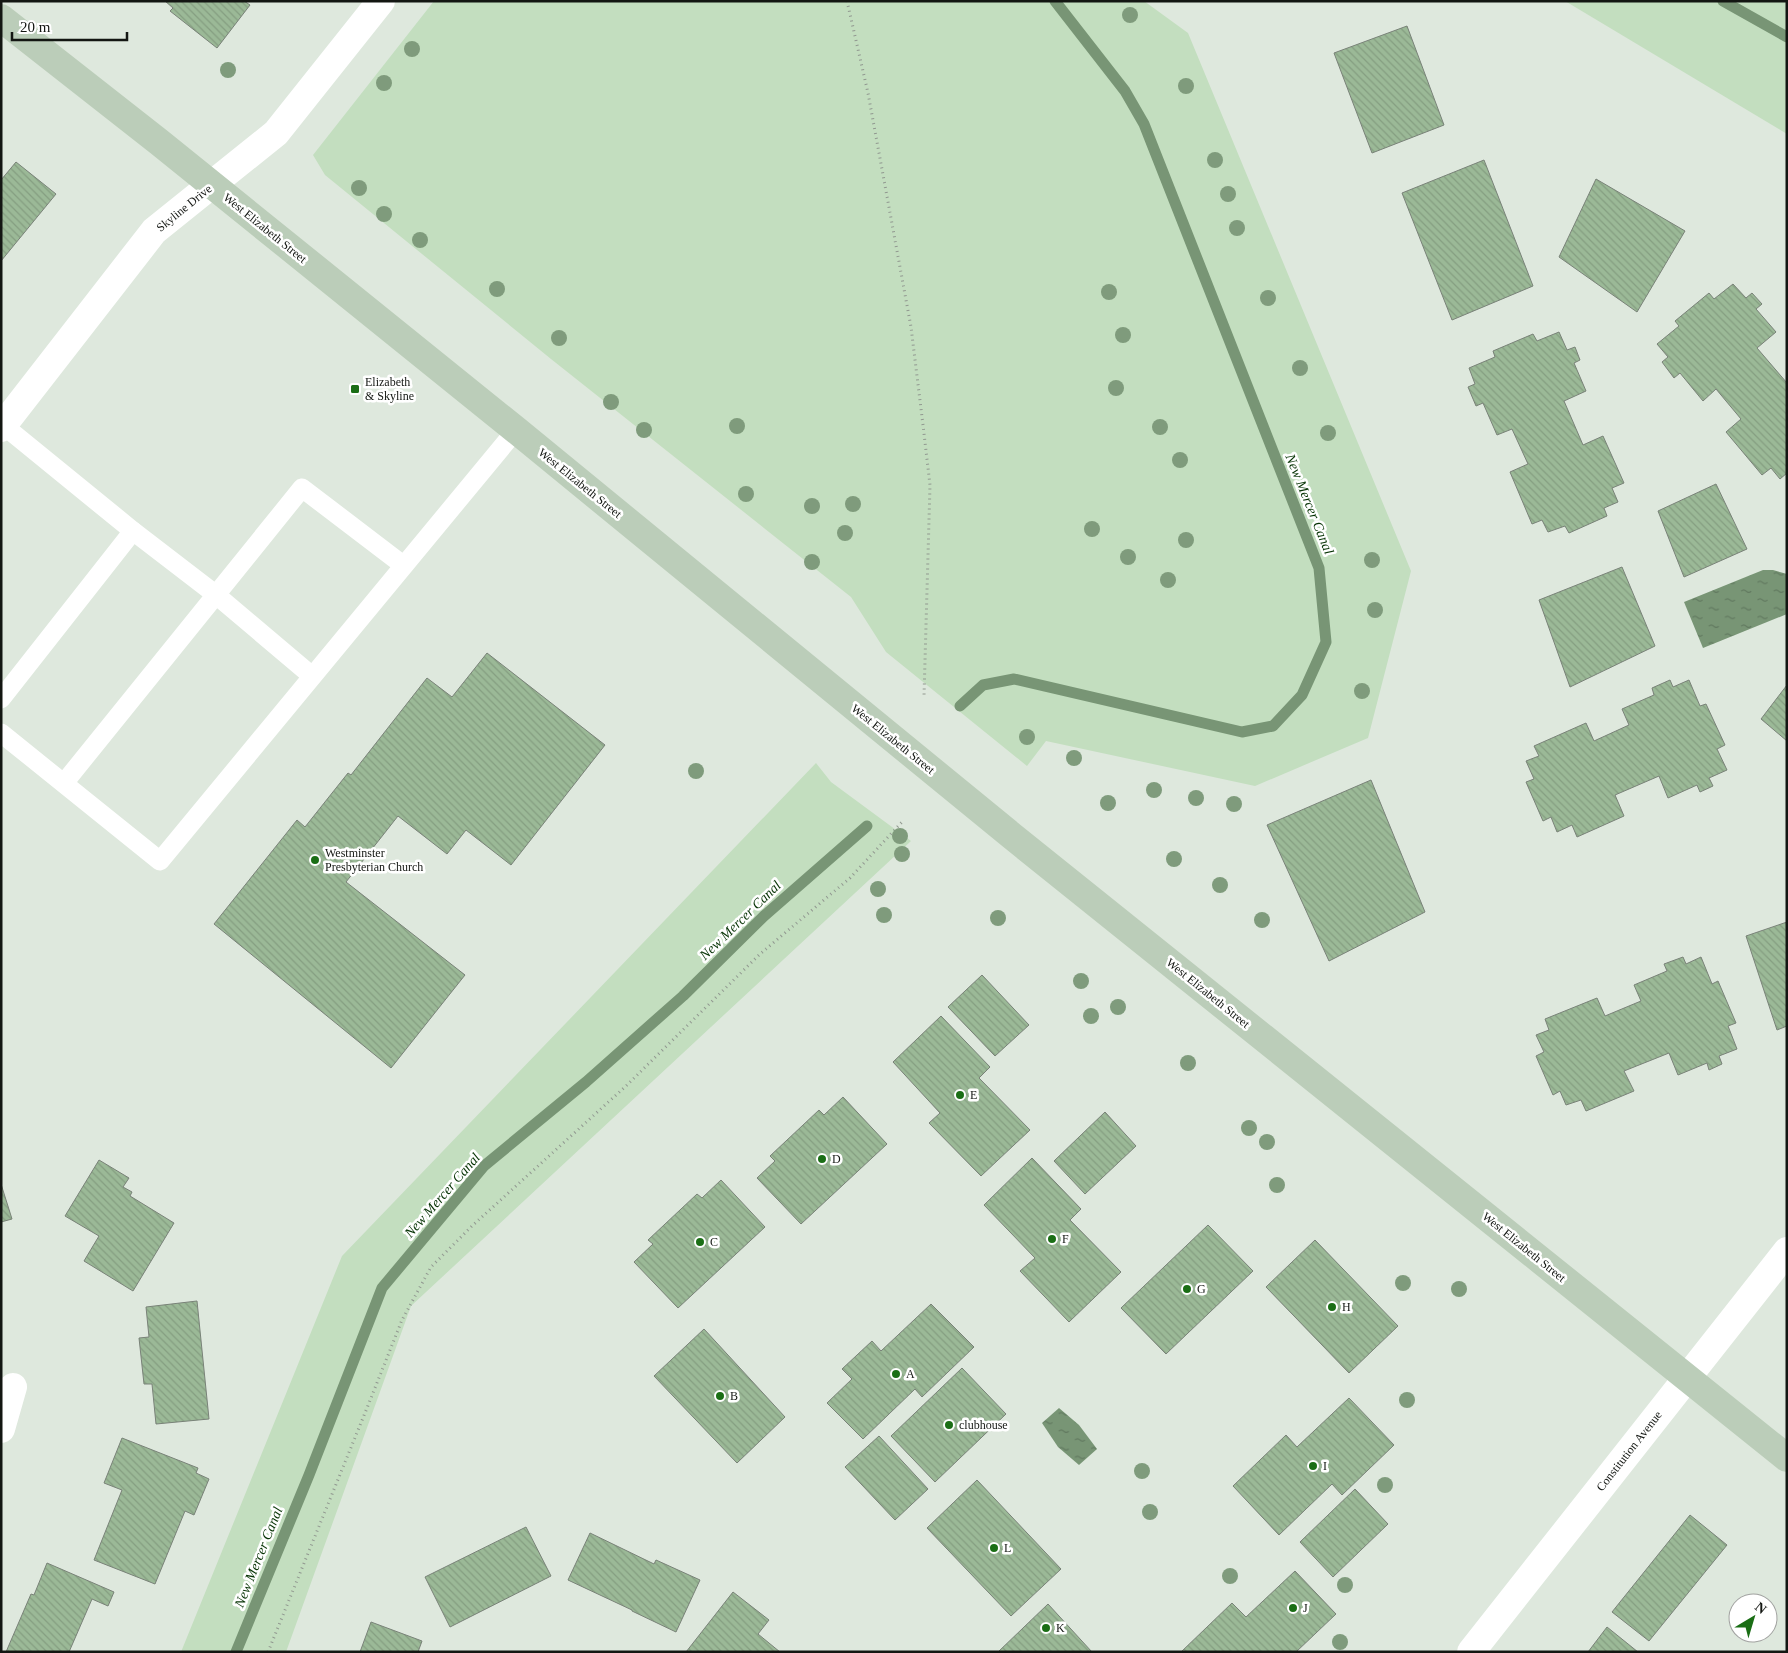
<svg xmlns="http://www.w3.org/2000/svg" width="1788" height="1653" viewBox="0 0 1788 1653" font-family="Georgia,serif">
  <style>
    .grass { fill: #c3debf }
    .water { fill: url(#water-ripples) }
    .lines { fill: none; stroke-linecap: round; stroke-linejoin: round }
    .stream { stroke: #789575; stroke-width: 11 }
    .building { fill: url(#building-back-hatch); stroke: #798278 }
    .path { stroke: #919890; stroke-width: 3; stroke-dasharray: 1 4; stroke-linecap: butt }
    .service { stroke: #fff; stroke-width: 19 }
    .minor { stroke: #fff; stroke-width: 28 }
    .secondary { stroke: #bbcdb9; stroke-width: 28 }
    .tree { fill: #7f9b7c }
    .poi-dot { fill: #1a6e15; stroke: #fff; stroke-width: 2 }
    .labels { text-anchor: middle; stroke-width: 5; stroke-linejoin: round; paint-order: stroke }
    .street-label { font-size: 12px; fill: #131612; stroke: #fff }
    .poi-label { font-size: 12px; fill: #131612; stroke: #fff; text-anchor: start }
    .water-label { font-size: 14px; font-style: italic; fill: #063304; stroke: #fff }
  </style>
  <defs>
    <pattern id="water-ripples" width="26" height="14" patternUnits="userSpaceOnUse" patternTransform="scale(1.25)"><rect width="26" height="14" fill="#789575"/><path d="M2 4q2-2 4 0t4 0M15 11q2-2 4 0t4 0" fill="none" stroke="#61795f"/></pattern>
    <pattern id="building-back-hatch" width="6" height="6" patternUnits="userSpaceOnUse" patternTransform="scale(1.25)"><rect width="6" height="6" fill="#9bb997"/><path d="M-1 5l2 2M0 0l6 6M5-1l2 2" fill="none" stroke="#859e81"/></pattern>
  </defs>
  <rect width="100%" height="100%" fill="#dee8dd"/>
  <g class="grass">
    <path d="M434,1H1144L1188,33L1411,571L1368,738L1255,786L1046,741L1027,766L886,652L851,597L551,359L325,175L313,155Z"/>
    <path d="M1565,1H1787V134Z"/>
    <path d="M816,763L831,782L911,841L411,1306L286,1652H181L342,1256Z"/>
  </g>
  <g class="water">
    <path d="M1763,570H1773L1787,574V614L1703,648L1684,602Z"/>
    <path d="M1059,1408L1079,1425L1097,1449L1079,1465L1058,1447L1042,1423Z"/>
  </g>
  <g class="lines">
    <g class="stream">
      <path d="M1723,1L1787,37"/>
      <path d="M960,706L983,685L1014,679L1242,732L1273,726L1302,695L1326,642L1319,568L1144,124L1125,91L1055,1"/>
      <path d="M236,1652L309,1475L382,1288L484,1166L586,1082L683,996L764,916L867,826"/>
    </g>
  </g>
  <g class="building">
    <path d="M165,1H244L250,5L217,48L170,11L173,8Z"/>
    <path d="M1407,26L1444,125L1372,153L1334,53Z"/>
    <path d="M1484,160L1533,286L1452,320L1402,193Z"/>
    <path d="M16,162L56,194L1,261V180Z"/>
    <path d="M1596,179L1685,231L1637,312L1559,257Z"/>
    <path d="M1733,284L1746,298L1752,293L1762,304L1756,309L1776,332L1757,348L1787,383V473L1780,479L1771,468L1762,475L1726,432L1741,419L1716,389L1703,401L1680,373L1674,378L1662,362L1668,357L1657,344L1679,326L1675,321L1709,293L1714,299Z"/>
    <path d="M1559,332L1567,350L1575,347L1580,360L1574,363L1586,391L1564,401L1583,445L1603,436L1624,483L1612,488L1618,502L1604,508L1607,516L1569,533L1565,526L1548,532L1542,520L1532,524L1510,472L1528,464L1512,429L1497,435L1483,403L1476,406L1468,387L1475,384L1469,368L1495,357L1493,351L1533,334L1537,341Z"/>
    <path d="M1716,484L1747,549L1684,577L1658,511Z"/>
    <path d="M1622,567L1655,646L1570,687L1539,600Z"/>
    <path d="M487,653L605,745L511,865L466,830L447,854L398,816L346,882L465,975L391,1068L214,924L297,820L305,827L348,773L351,775L427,678L452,697Z"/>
    <path d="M1670,680L1673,687L1689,680L1700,706L1706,704L1725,745L1717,749L1727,770L1709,778L1713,786L1700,792L1697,785L1668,798L1659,776L1615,795L1624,816L1577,837L1572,825L1557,832L1551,817L1543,821L1526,782L1534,779L1526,761L1539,756L1534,746L1586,723L1594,741L1629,725L1622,709L1654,695L1652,688Z"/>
    <path d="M1787,685V741L1761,719Z"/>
    <path d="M1371,780L1425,912L1329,961L1267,825Z"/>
    <path d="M1787,922V1026L1777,1030L1746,936Z"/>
    <path d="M1683,957L1686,964L1701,957L1712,984L1718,981L1736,1023L1728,1026L1737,1049L1719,1056L1722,1064L1709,1070L1707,1063L1678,1075L1669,1053L1624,1071L1634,1091L1586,1111L1581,1100L1566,1105L1560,1091L1553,1095L1536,1056L1544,1052L1536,1035L1549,1030L1545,1019L1597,998L1605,1016L1641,1001L1634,985L1667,971L1664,964Z"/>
    <path d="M982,975L1029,1025L995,1056L948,1007Z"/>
    <path d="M941,1016L990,1067L979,1078L1030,1130L981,1176L929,1123L940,1113L893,1062Z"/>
    <path d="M843,1097L887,1144L801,1224L757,1178L775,1161L770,1156L819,1110L824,1115Z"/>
    <path d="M1105,1112L1136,1146L1085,1194L1054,1161Z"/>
    <path d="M1032,1158L1081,1209L1070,1220L1121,1272L1069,1322L1020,1271L1035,1258L984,1205Z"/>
    <path d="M99,1160L129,1178L123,1187L132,1192L130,1196L174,1223L133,1291L84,1261L99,1236L65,1216Z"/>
    <path d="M721,1180L765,1227L678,1308L634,1262L653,1244L648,1240L697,1194L702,1198Z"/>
    <path d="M1,1184L12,1219L1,1222Z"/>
    <path d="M1208,1225L1253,1271L1166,1354L1121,1308Z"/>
    <path d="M1315,1240L1398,1326L1349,1373L1266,1287Z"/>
    <path d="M197,1301L209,1419L156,1424L152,1384H144L139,1338L149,1337L146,1307Z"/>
    <path d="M931,1304L974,1347L922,1397L915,1389L863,1439L827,1403L852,1379L842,1369L872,1341L881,1351Z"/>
    <path d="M704,1329L785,1417L737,1463L654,1376Z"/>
    <path d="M962,1368L1006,1414L935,1482L891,1436Z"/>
    <path d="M1349,1398L1394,1445L1342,1495L1332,1484L1279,1535L1233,1486L1286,1435L1297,1447Z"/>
    <path d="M879,1436L928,1489L895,1520L845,1467Z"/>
    <path d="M122,1438L198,1468L196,1473L209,1479L194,1515L185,1511L155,1584L94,1560L122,1490L104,1483Z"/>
    <path d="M977,1480L1061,1569L1011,1616L927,1528Z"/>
    <path d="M1355,1489L1388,1524L1333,1577L1300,1542Z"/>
    <path d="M1690,1515L1727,1545L1649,1641L1612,1612Z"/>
    <path d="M526,1527L551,1576L450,1627L425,1577Z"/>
    <path d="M590,1533L654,1564L656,1560L700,1580L676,1632L632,1611V1610L568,1580Z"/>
    <path d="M47,1563L114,1592L108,1606L92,1599L69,1652H6L31,1594L34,1595Z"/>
    <path d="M1295,1571L1336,1614L1296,1652H1181L1232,1603L1246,1617Z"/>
    <path d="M733,1592L769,1620L758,1634L780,1652H686Z"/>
    <path d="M1048,1604L1092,1652H998Z"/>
    <path d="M371,1622L422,1641L418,1652H360Z"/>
    <path d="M1607,1627L1638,1652H1588Z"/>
  </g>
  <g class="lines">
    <g class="path">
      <path d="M847,1L868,93L911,327L923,425L930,485L924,696"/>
      <path d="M268,1652L367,1408L402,1320L431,1267L472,1226L626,1086L760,954L850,878L902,822"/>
    </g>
    <g class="service">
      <path d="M133,531L215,594L312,676"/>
      <path d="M1,699L133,531L3,425"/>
      <path d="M1,733L160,861L516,430"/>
      <path d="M64,783L302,488L403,565"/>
    </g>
    <g class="minor">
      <path d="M1,428L154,231L276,133L381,1"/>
      <path d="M1,1429L13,1387"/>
      <path d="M1471,1652L1787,1251"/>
    </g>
    <path class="secondary" d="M1,18L159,142L516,430L1012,836L1787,1458"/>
  </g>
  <g class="tree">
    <circle cx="1130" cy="15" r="8"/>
    <circle cx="412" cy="49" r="8"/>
    <circle cx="228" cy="70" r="8"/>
    <circle cx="384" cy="83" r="8"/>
    <circle cx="1186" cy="86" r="8"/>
    <circle cx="1215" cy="160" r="8"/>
    <circle cx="359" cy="188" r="8"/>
    <circle cx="1228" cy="194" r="8"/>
    <circle cx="384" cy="214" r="8"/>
    <circle cx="1237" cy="228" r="8"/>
    <circle cx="420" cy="240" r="8"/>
    <circle cx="497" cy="289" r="8"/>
    <circle cx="1109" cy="292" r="8"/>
    <circle cx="1268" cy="298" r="8"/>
    <circle cx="1123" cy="335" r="8"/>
    <circle cx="559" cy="338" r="8"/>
    <circle cx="1300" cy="368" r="8"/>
    <circle cx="1116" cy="388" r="8"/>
    <circle cx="611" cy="402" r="8"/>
    <circle cx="737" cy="426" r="8"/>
    <circle cx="1160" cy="427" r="8"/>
    <circle cx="644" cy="430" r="8"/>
    <circle cx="1328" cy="433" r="8"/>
    <circle cx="1180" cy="460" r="8"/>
    <circle cx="746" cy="494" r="8"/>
    <circle cx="853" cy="504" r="8"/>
    <circle cx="812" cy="506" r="8"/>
    <circle cx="1092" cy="529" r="8"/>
    <circle cx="845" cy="533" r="8"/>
    <circle cx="1186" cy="540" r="8"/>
    <circle cx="1128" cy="557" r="8"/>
    <circle cx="1372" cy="560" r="8"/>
    <circle cx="812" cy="562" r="8"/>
    <circle cx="1168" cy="580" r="8"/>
    <circle cx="1375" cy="610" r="8"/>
    <circle cx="1362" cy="691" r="8"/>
    <circle cx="1027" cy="737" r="8"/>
    <circle cx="1074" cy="758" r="8"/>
    <circle cx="696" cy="771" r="8"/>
    <circle cx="1154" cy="790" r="8"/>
    <circle cx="1196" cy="798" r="8"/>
    <circle cx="1108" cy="803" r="8"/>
    <circle cx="1234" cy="804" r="8"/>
    <circle cx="900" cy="836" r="8"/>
    <circle cx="902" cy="854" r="8"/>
    <circle cx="1174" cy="859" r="8"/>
    <circle cx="1220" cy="885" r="8"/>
    <circle cx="878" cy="889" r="8"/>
    <circle cx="884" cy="915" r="8"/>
    <circle cx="998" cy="918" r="8"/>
    <circle cx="1262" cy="920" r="8"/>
    <circle cx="1081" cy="981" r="8"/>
    <circle cx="1118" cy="1007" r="8"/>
    <circle cx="1091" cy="1016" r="8"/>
    <circle cx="1188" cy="1063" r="8"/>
    <circle cx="1249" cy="1128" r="8"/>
    <circle cx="1267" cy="1142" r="8"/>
    <circle cx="1277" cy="1185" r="8"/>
    <circle cx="1403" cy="1283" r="8"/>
    <circle cx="1459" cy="1289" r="8"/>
    <circle cx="1407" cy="1400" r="8"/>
    <circle cx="1142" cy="1471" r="8"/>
    <circle cx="1385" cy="1485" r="8"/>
    <circle cx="1150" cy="1512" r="8"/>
    <circle cx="1230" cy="1576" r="8"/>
    <circle cx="1345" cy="1585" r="8"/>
    <circle cx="1340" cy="1642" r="8"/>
  </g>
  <g class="poi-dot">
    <rect x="350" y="384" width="10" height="10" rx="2.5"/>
    <circle cx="315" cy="860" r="5"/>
    <circle cx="960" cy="1095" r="5"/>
    <circle cx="822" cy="1159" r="5"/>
    <circle cx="1052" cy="1239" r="5"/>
    <circle cx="700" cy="1242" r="5"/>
    <circle cx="1187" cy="1289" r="5"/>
    <circle cx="1332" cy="1307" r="5"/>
    <circle cx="896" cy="1374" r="5"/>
    <circle cx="720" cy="1396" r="5"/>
    <circle cx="949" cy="1425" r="5"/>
    <circle cx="1313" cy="1466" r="5"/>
    <circle cx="994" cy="1548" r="5"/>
    <circle cx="1293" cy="1608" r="5"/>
    <circle cx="1046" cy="1628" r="5"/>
  </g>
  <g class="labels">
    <g class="street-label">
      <text transform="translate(184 208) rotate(-39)" y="4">Skyline Drive</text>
      <text transform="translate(265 228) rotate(39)" y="4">West Elizabeth Street</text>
      <text transform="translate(580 483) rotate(39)" y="4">West Elizabeth Street</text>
      <text transform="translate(893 739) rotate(39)" y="4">West Elizabeth Street</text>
      <text transform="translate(1208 993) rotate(39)" y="4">West Elizabeth Street</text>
      <text transform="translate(1524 1247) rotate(39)" y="4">West Elizabeth Street</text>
      <text transform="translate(1629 1451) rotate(-52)" y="4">Constitution Avenue</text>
    </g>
    <g class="poi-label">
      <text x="365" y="386">Elizabeth<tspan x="365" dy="14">&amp; Skyline</tspan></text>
      <text x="325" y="857">Westminster<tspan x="325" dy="14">Presbyterian Church</tspan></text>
      <text x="970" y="1099">E</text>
      <text x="832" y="1163">D</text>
      <text x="1062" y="1243">F</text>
      <text x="710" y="1246">C</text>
      <text x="1197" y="1293">G</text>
      <text x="1342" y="1311">H</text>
      <text x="906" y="1378">A</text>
      <text x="730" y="1400">B</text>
      <text x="959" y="1429">clubhouse</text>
      <text x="1323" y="1470">I</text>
      <text x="1004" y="1552">L</text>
      <text x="1303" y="1612">J</text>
      <text x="1056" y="1632">K</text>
    </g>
    <g class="water-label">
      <text transform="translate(1310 504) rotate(68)" y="5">New Mercer Canal</text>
      <text transform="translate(740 920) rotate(-44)" y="5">New Mercer Canal</text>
      <text transform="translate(442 1195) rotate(-49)" y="5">New Mercer Canal</text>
      <text transform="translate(258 1557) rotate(-68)" y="5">New Mercer Canal</text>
    </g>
  </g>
  <rect width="1788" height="1653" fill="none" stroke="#131612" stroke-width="5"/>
  <g transform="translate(1753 1618) rotate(38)"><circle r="24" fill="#ffffff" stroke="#a1a2a0"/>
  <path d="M0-4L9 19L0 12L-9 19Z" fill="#1a6e15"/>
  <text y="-8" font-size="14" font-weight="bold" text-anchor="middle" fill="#131612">N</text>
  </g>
  <path d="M12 32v8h115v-8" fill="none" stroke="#131612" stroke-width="2.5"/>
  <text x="20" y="32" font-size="15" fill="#131612" stroke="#ffffff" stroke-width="4" paint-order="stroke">20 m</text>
</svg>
